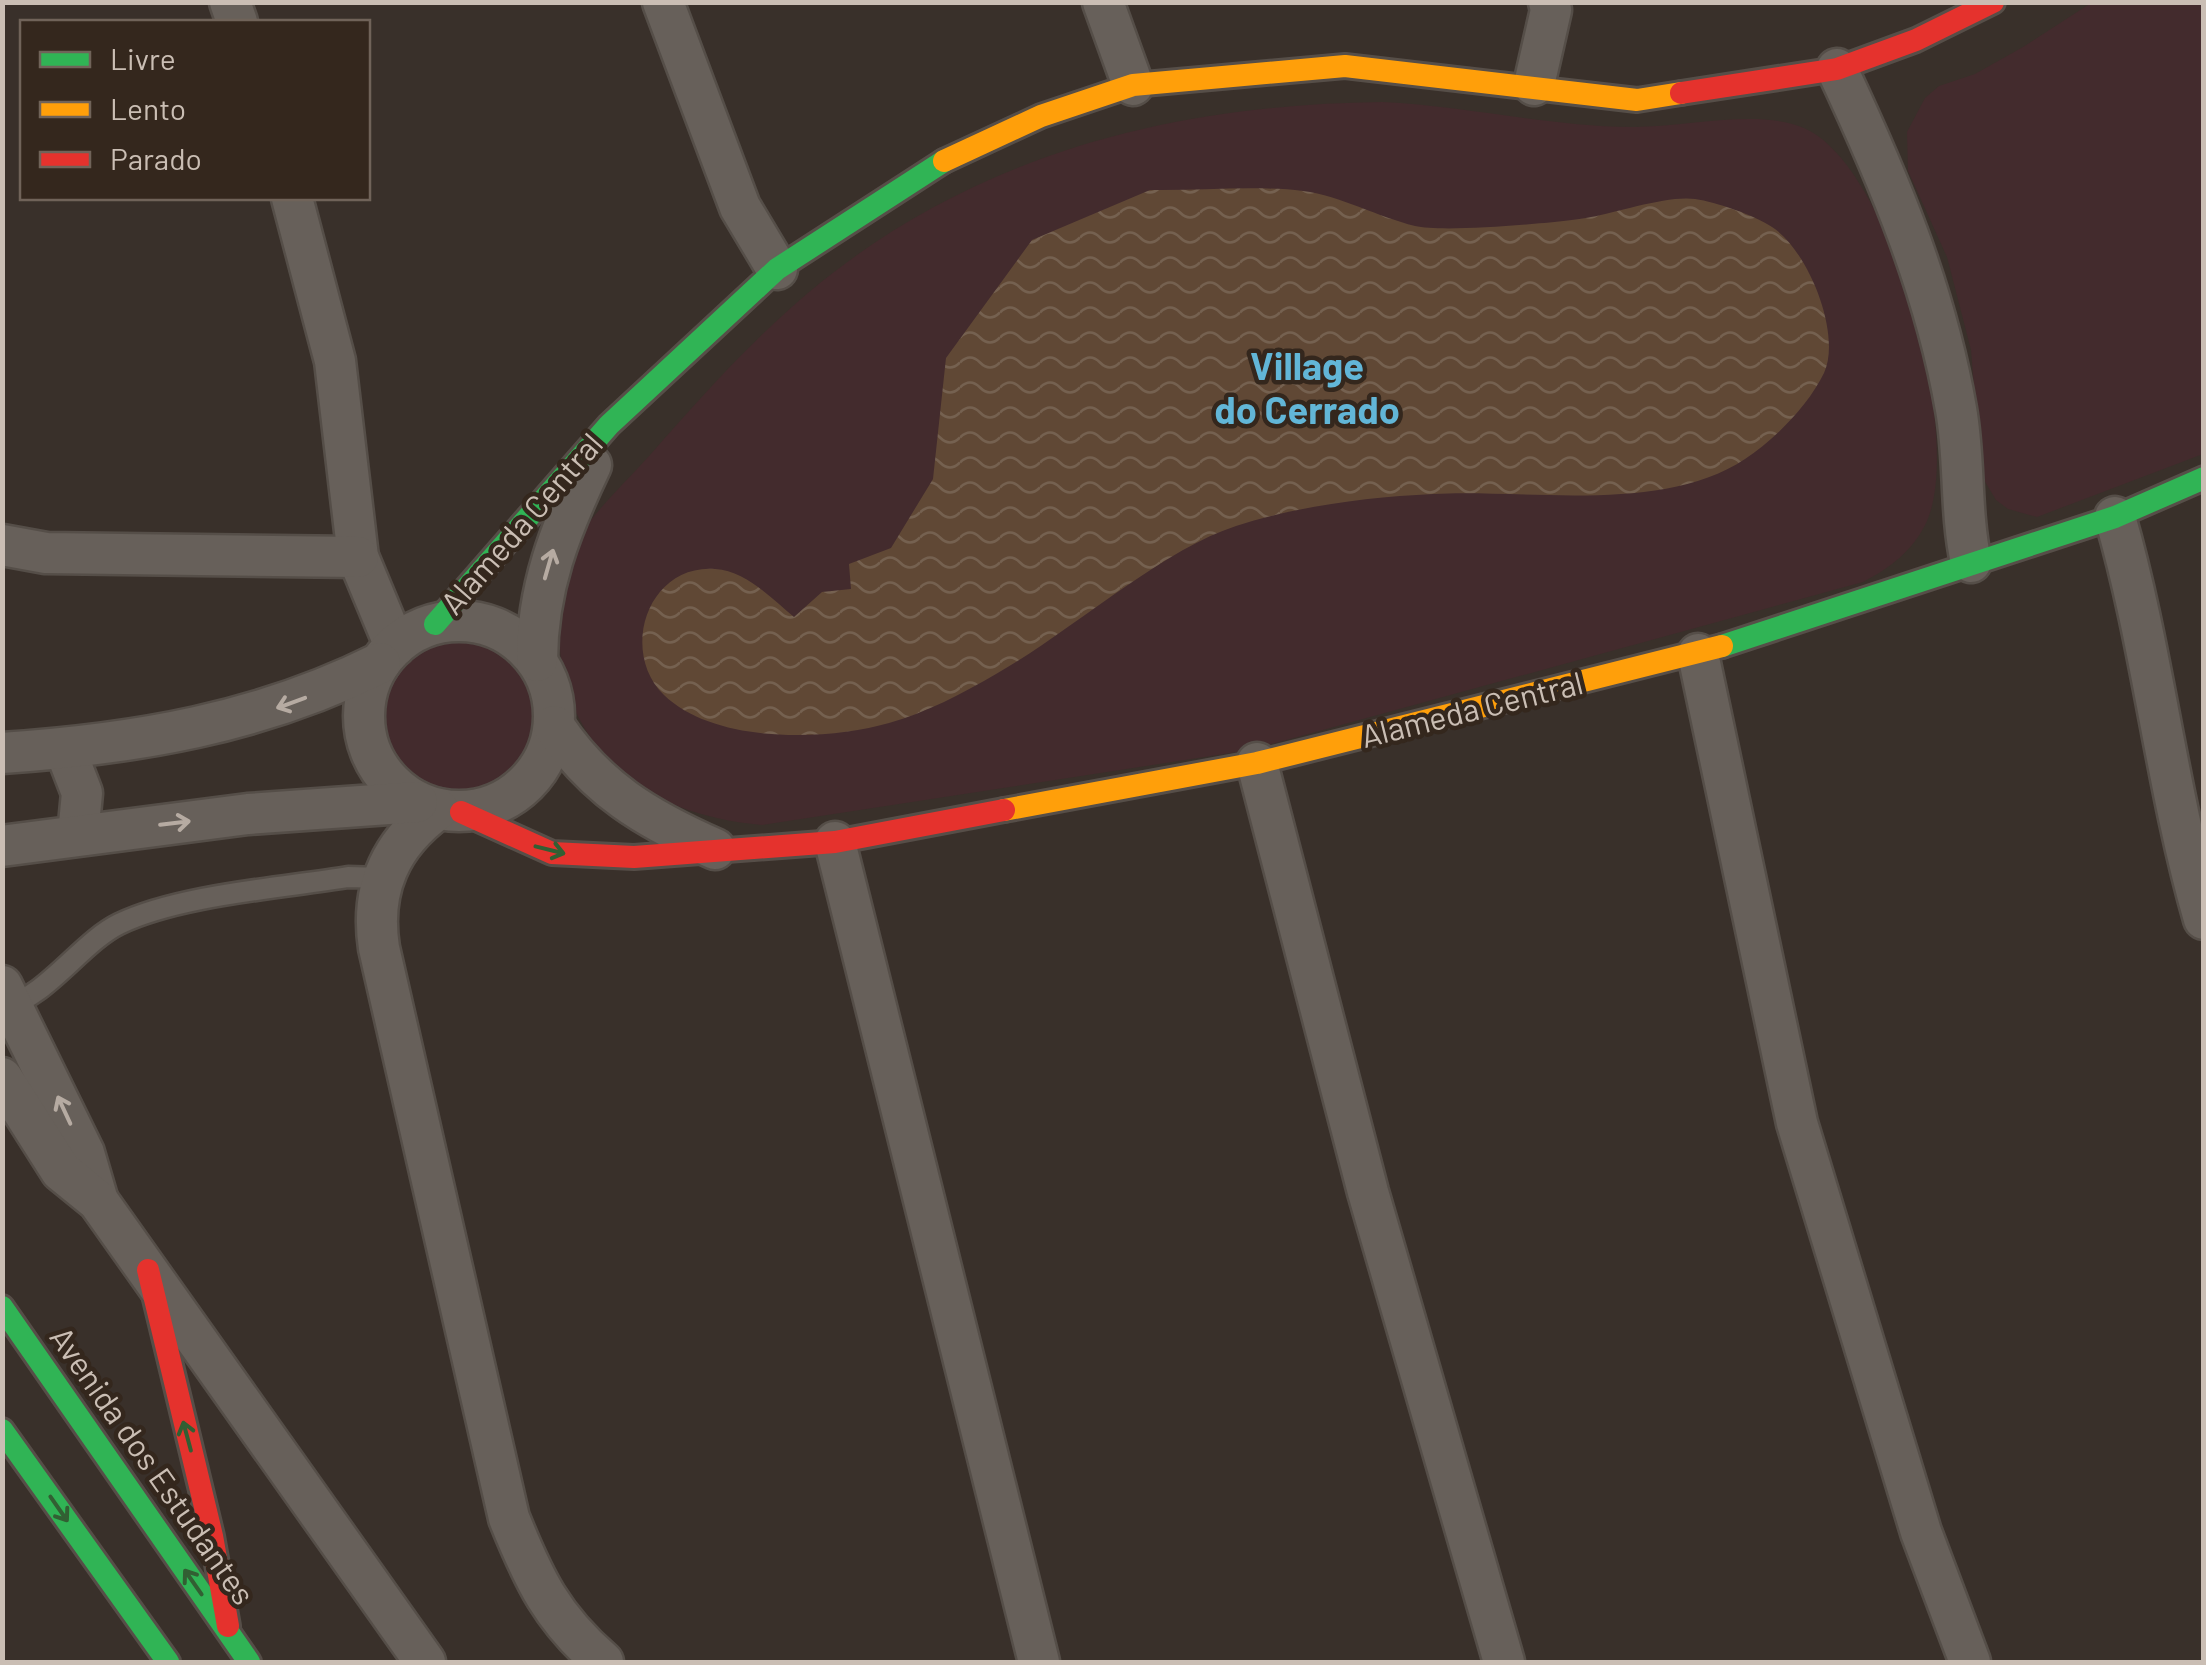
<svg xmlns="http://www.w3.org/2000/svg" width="2206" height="1665" viewBox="0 0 2206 1665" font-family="Barlow,sans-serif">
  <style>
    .green { fill: #432b2d }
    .water { fill: url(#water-waves) }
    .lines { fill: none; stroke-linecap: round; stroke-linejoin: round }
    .lane-casing { stroke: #554e48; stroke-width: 25 }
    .street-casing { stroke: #554e48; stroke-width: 45 }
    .fast-casing { stroke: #564e48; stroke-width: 28 }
    .slow-casing { stroke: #564e48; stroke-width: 28 }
    .jam-casing { stroke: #564e48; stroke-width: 28 }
    .lane { stroke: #67605a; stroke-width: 20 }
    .street { stroke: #67605a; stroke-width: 40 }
    .fast { stroke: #30b455; stroke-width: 22 }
    .slow { stroke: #ff9f0a; stroke-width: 22 }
    .jam { stroke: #e5322d; stroke-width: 22 }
    .oneway { stroke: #b6aba2 }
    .oneway2 { stroke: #325f33 }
    .labels { text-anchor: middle; stroke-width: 9; stroke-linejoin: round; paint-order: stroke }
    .street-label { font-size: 32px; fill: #cabeb4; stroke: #34271d }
    .quarter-label { font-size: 38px; font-weight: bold; fill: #62b6d7; stroke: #34271d }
  </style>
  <defs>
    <pattern id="water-waves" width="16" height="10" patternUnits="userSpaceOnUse" patternTransform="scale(2.5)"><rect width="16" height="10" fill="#604835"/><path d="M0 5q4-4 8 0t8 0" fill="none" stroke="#756150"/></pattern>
  </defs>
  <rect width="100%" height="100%" fill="#39302a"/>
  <g class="green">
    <path d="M2091,3H2203V454L2037,517L2008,509L1996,500L1981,475L1971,350L1947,257L1908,171L1907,132L1925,98L1939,86L1975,74L2023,47Z"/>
    <path d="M1382,102C1466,106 1548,126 1631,127C1682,128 1757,108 1804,128C1892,166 1964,436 1927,521C1914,550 1890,568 1863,582L1250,750L762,825C687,818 620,792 581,722C557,678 557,640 563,591C564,580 563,564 568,554C587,518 623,485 650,455C738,355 813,273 932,208C1071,132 1225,104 1382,102Z"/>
    <circle cx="459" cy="716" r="75"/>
  </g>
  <path class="water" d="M1150,190C1200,191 1254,185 1303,191C1341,196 1378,217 1415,226C1443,233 1560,223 1591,217C1618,212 1669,195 1695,199C1716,202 1754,215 1772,227C1808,250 1842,334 1824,373C1808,406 1774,440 1745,459C1663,514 1527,489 1433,494C1368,497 1298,506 1236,526C1161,550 1069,633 996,674C963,693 926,713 889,723C826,741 715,744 664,695C619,651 648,564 715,569C746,571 771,598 794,617L822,592L851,589L849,564L891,548L933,479L946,358L1032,240Z"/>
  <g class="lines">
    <defs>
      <path id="lane" d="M7,1005C45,998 82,942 119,924C179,895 281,888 348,877L382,878"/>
      <g id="street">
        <path d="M230,2L237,22"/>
        <path d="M663,2L740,207L777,269"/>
        <path d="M1103,2L1133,85"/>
        <path d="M1837,69C1889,180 1935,288 1956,409C1965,459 1960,511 1971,562"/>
        <path d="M1534,85L1551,10L1549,2"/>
        <path d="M292,198L335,361L358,557L395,646"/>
        <path d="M2115,517C2153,649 2166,787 2204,919"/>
        <path d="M2,545L46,553L358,557"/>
        <circle cx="459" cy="716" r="95"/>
        <path d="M1698,654L1797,1123L1921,1532L1970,1662"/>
        <path d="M537,661C537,588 560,530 591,465"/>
        <path d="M554,726C596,789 647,819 715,849"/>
        <path d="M65,749L82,793L78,835"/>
        <path d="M2,753C136,744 260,723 380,663"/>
        <path d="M1257,763L1368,1192L1504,1662"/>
        <path d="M438,809C390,844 370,889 379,948L509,1518C534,1580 552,1618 603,1662"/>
        <path d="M835,842L1039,1662"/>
        <path d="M2,846L248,814L417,802"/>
        <path d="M2,986L84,1153L98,1201"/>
        <path d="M2,1078L61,1171L98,1201L425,1662"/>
      </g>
      <g id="fast">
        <path d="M435,624L609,425L777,269L944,161"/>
        <path d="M1722,646L2115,517L2204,478"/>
        <path d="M2,1307L249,1662"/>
        <path d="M2,1430L168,1662"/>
      </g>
      <g id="slow">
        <path d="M944,161L1041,116L1133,85L1345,66L1637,100L1681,93"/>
        <path d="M1004,810L1257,763L1722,646"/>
      </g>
      <g id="jam">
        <path d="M1681,93L1837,69L1916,40L1993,2"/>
        <path d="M461,812L552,853L634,857L835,842L1004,810"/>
        <path d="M148,1270L212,1536L228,1626"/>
      </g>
    </defs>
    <use href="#lane" class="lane-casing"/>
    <use href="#street" class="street-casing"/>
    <use href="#fast" class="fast-casing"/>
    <use href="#slow" class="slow-casing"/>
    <use href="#jam" class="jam-casing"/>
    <use href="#lane" class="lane"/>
    <use href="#street" class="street"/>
    <use href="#fast" class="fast"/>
    <use href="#slow" class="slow"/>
    <use href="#jam" class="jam"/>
  </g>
  <defs><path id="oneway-shaft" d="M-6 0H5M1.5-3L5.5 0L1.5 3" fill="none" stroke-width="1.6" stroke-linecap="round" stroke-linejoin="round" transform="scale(2.5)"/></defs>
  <g class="oneway">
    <use href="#oneway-shaft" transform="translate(549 564) rotate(-74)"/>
    <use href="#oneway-shaft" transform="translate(291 703) rotate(160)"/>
    <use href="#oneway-shaft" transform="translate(175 823) rotate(-7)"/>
    <use href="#oneway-shaft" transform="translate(64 1110) rotate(-115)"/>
  </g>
  <g class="oneway2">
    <use href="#oneway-shaft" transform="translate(550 850) rotate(14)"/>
    <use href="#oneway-shaft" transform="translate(187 1436) rotate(-105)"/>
    <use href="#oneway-shaft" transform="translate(59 1509) rotate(55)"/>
    <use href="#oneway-shaft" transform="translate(193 1582) rotate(-125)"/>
  </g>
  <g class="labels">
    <g class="street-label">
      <text transform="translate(522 524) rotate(-49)" y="11">Alameda Central</text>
      <text transform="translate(1472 710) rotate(-14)" y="11">Alameda Central</text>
      <text transform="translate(152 1466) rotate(55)" y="11">Avenida dos Estudantes</text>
    </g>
    <g class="quarter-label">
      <text x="1307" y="380">Village<tspan x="1307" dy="44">do Cerrado</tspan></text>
    </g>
  </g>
  <rect width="2206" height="1665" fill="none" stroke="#cabeb4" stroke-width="10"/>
  <rect x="20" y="20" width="350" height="180" fill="#34271d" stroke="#706359" stroke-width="2.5"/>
  <rect x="40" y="52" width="50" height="15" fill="#30b455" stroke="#706359" stroke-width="2.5"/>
  <text x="110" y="70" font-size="30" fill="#cabeb4">Livre</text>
  <rect x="40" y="102" width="50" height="15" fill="#ff9f0a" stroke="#706359" stroke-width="2.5"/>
  <text x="110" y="120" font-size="30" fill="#cabeb4">Lento</text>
  <rect x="40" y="152" width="50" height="15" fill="#e5322d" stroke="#706359" stroke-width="2.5"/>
  <text x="110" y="170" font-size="30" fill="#cabeb4">Parado</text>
</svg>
